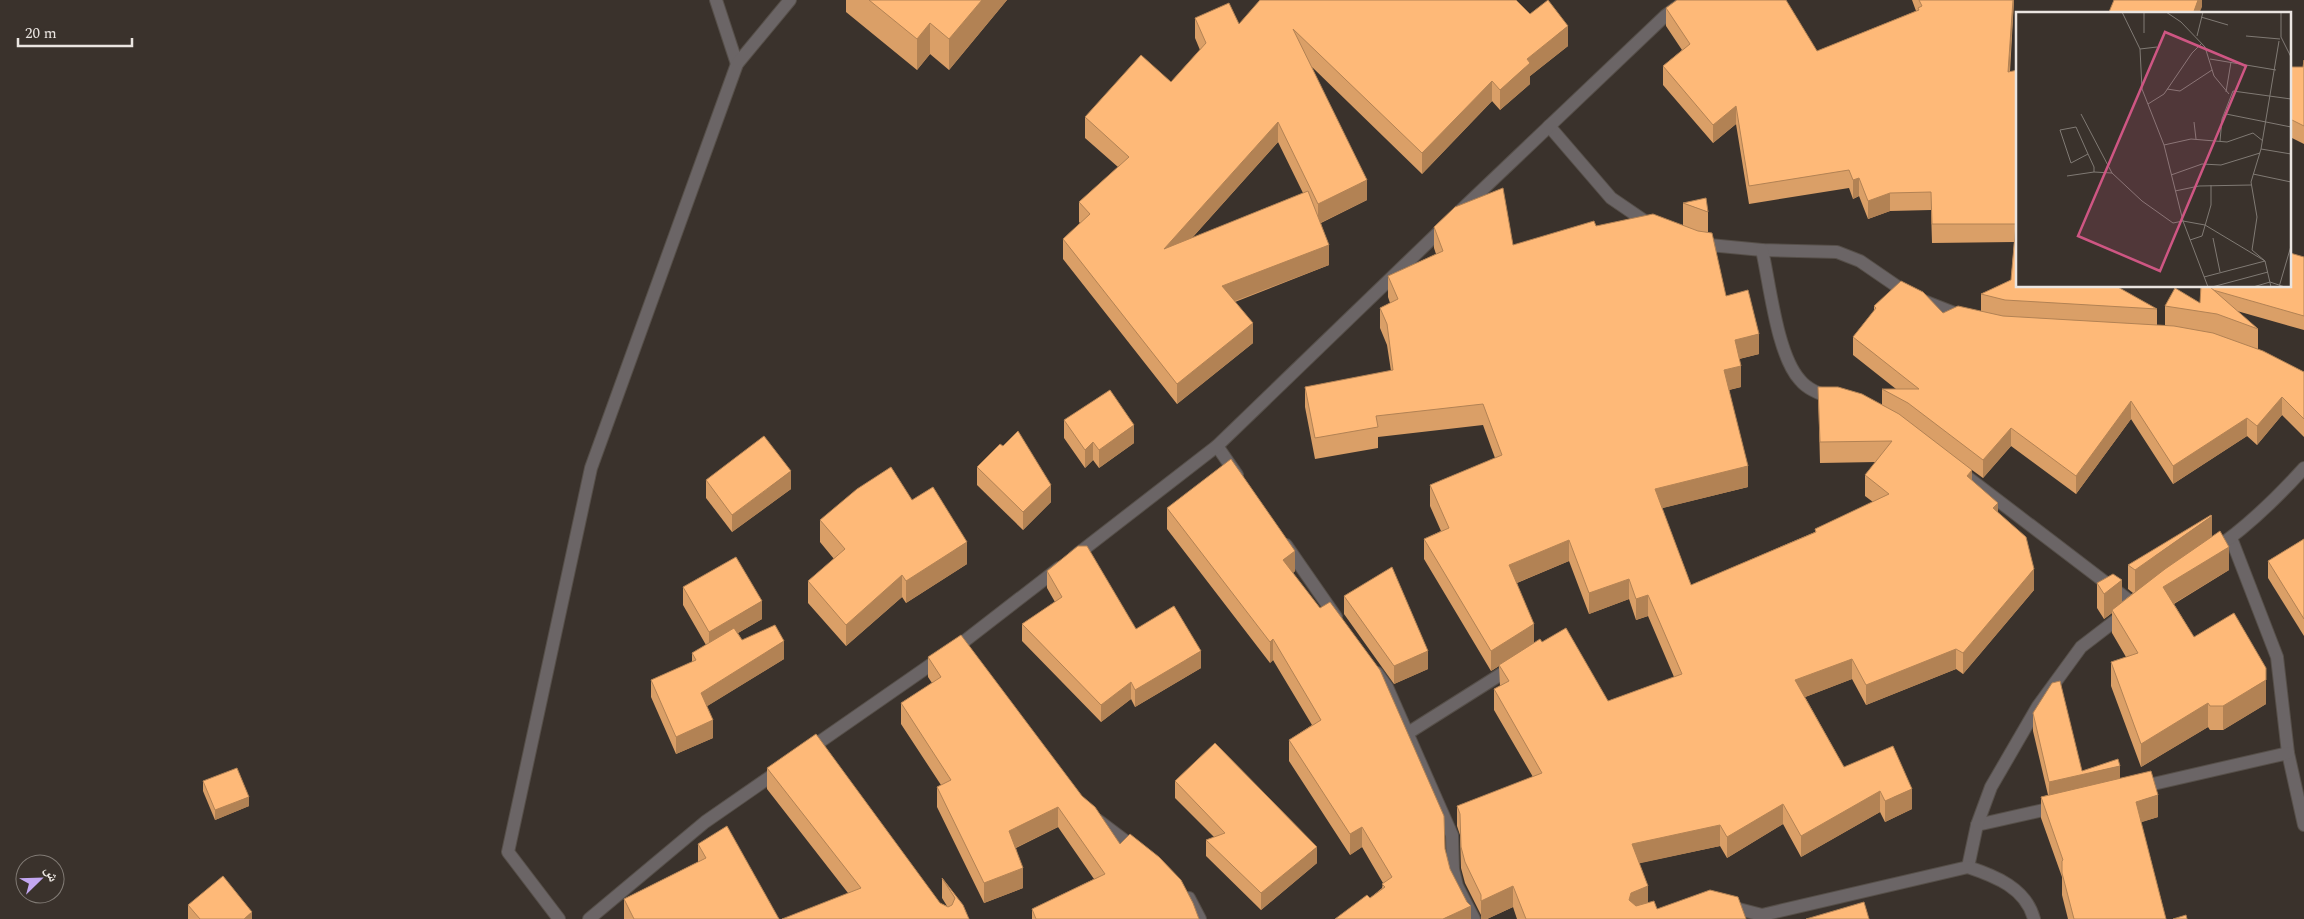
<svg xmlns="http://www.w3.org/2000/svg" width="2304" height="919" viewBox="0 0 2304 919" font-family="Spectral,'Noto Naskh Arabic',serif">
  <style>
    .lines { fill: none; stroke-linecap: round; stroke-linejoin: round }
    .minor-casing { stroke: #564f49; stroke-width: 14 }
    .minor { stroke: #6b6566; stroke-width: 12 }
    .wall { fill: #da9f67; fill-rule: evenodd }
    .shaded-wall { fill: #b28254 }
    .building { fill: #feb978; stroke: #b28254 }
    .inset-road { fill: none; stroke: #807a74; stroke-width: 1 }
    .view { fill: #ce5683; fill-opacity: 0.15; stroke: #ce5683; stroke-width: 2.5 }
    .inset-edge { fill: none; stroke: #eae5e1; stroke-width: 2.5 }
  </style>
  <rect width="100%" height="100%" fill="#3a322c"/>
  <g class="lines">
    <defs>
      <g id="minor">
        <path d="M716,0L737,64"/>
        <path d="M1549,126L1611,198L1652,226"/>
        <path d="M1460,211L1665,16L1687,0"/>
        <path d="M1699,244L1762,250L1837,252L1860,261L1911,296L1962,316"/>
        <path d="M1762,250C1770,285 1777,355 1800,380C1808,390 1822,395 1834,398"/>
        <path d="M1217,446L1237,475"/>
        <path d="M1962,473L2135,605"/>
        <path d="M2231,538L2277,657L2288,753L2304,825"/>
        <path d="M1286,545L1336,617"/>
        <path d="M2212,551C2246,528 2276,499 2304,468"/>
        <path d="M1075,556L1217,446L1446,225"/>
        <path d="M1377,673L1387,687L1452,835L1453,869L1457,886L1474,919"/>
        <path d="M1408,733L1514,666"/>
        <path d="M808,750L962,643L1059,568"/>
        <path d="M2140,787L2288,753"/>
        <path d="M1099,821L1136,849"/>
        <path d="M1977,825L2057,807"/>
        <path d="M1968,867L1977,825L1991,787L2038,706L2081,647L2124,614"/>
        <path d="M1189,898L1200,919"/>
        <path d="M1727,906L1762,915L1968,867C1995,876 2026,888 2034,919"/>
        <path d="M559,919L508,852L591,468L737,64L790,0"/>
        <path d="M589,919L705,822L780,770"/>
      </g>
    </defs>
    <use href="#minor" class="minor-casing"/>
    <use href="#minor" class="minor"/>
  </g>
  <g class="wall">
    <path d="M846,0H1007L949,70L930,54L917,70L846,12Z"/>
    <path d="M1912,0H2014L2010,72L2018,286L2157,309V325H2165V306L2200,303L2201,286L2304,257V330L2237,311L2258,329V349L2304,372V437L2282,415L2257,445L2247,436L2173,484L2131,419L2076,494L2011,446L1983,478L1972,470V480L1998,513L2034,590L1963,674L1956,669L1866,705L1852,679L1805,697L1844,767L1912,809L1885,822L1880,812L1801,857L1783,824L1727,858L1720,846L1639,863L1648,903L1657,909L1746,919H1517L1513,907L1487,919H1481V915L1465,883L1461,868L1460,835L1457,826V806L1533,777L1494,710V689L1500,686L1499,666L1491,671L1424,559V539L1441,531L1430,506V485L1495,458L1483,425L1378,437V448L1315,459L1305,407V387L1391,371L1387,345L1380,328V308L1390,303L1388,297V276L1436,254L1434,248V227L1513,245L1596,226L1683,225V203L1708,212V232L1726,296L1759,354L1739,359L1741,387L1729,390L1748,487L1662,508L1691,585L1815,532V529L1873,502L1865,496V475L1876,462L1820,463L1818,387L1882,405V389H1896L1853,355V337L1874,311V306L1943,313L1981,311V294L2011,280L2014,242L1932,243L1931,210L1890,211L1868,219L1859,196L1853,199L1849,188L1749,204L1736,124L1713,143L1663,85V66L1682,50L1666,26V8L1817,51L1916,11ZM1569,561L1589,614L1629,599L1636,620L1648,616L1674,677L1608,701L1542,642L1534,643L1517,583Z"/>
    <path d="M1530,14L1568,46L1530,76V84L1500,110L1492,101L1422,174L1312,67L1367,200L1321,223L1329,265L1235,302L1253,343L1177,404L1063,259V239L1080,223L1079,222V202L1118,167L1085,138V117L1171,82L1200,50L1195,38V18L1239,24ZM1278,142L1303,193L1192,238Z"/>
    <path d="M2304,60V144L2290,137V67H2303Z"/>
    <path d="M1064,420L1134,443L1099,468L1093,460L1085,468L1064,438Z"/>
    <path d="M977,467L1051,502L1023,530L977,485Z"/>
    <path d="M706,480L791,489L732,532L706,498Z"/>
    <path d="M912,500L967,564L906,603L902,597L846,646L808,603V581L834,559L820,542V520Z"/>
    <path d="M1167,508L1295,571L1293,573L1445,849L1450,869L1471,919L1370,898L1382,888L1383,883L1362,847L1350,855L1289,761V740L1312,725L1273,660L1270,663L1167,529Z"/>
    <path d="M2212,537L2229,570L2174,604L2194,637L2266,704L2223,730H2210L2208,727L2141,767L2111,686V662L2126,657L2112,633V613L2104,619L2097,608V583L2122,602L2133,593L2128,589V565Z"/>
    <path d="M2304,539V636L2268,578V561Z"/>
    <path d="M1047,571L1136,629L1201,668L1135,707L1131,699L1101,722L1022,641V624L1055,602L1047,588Z"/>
    <path d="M683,587L762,619L738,633L742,640L784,659L707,706L713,738L676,754L651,697V680L692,662V653L706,645L683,605Z"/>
    <path d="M1344,596L1428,669L1394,684L1344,614Z"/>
    <path d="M928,657L1082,796L1120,844L1199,919H1032V909L1094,879L1058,827L1016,848L1023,888L984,903L937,807V787L941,785L901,724V703L932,683L928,677Z"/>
    <path d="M2033,713L2082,771L2120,778L2158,817L2141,822L2166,919H2068L2062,895V877L2041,818V797L2048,795L2033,731Z"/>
    <path d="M767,768L940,903L947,906L942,898V878L969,919L848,893L767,789Z"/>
    <path d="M203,781L249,806L215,820L203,791Z"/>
    <path d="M1175,781L1317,863L1261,910L1206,856V840L1214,837L1175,798Z"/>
    <path d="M698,844L779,919H624V899L698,862Z"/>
    <path d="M188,905L252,919H188Z"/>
  </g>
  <g class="shaded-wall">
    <path d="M982,0H1007L949,70V39Z"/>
    <path d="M2013,0H2014L2008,90V72Z"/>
    <path d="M2198,0H2202V7L2199,14H2193Z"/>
    <path d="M930,23V54L917,70V39Z"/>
    <path d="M1568,26V46L1530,76V84L1500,110V90L1527,59Z"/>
    <path d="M1492,81V101L1422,174V153Z"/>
    <path d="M1736,106V124L1713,143V125Z"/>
    <path d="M1278,122V142L1164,269V249Z"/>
    <path d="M1859,178V196L1853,199V180Z"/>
    <path d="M1367,180V200L1318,224V204Z"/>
    <path d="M1890,193V211L1868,219V201Z"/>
    <path d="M1329,245V265L1222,306V286Z"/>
    <path d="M1253,323V343L1177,404V384Z"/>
    <path d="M1759,334V354L1735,360V340Z"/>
    <path d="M1741,366V387L1724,391V370Z"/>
    <path d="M2282,397V415L2257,445V426Z"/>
    <path d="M2131,401V419L2076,494V476Z"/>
    <path d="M2247,418V436L2173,484V466Z"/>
    <path d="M1134,425V443L1099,468V450Z"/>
    <path d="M2011,428V446L1983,478V460Z"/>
    <path d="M1093,442V460L1085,468V450Z"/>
    <path d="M1748,466V487L1655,510V489Z"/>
    <path d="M1972,470V491L1967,476Z"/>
    <path d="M791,471V489L732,532V515Z"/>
    <path d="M1051,485V502L1023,530V512Z"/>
    <path d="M1998,503V524L1993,508Z"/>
    <path d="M2212,516V541L2135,595V570Z"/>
    <path d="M1569,540V561L1509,586V565Z"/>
    <path d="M967,542V564L906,603V581Z"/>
    <path d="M2229,547V570L2163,610V587Z"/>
    <path d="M1295,551V571L1283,580V560Z"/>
    <path d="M2034,569V590L1963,674V653Z"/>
    <path d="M902,575V597L846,646V625Z"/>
    <path d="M1629,579V599L1589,614V593Z"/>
    <path d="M2122,580V605L2112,610V613L2104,619V594Z"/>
    <path d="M1648,595V616L1636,620V599Z"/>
    <path d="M762,601V619L709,650V632Z"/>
    <path d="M1534,624V644L1499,665V666L1491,671V651Z"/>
    <path d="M1273,639V660L1270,663V642Z"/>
    <path d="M784,641V659L701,710V693Z"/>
    <path d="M1956,649V669L1866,705V685Z"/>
    <path d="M1201,651V668L1135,707V690Z"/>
    <path d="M1428,651V669L1394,684V666Z"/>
    <path d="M1852,659V679L1795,701V680Z"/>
    <path d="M2266,680V704L2223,730V706Z"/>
    <path d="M1131,682V699L1101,722V705Z"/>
    <path d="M2208,703V727L2141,767V744Z"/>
    <path d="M713,720V738L676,754V737Z"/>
    <path d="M2120,766V783L2049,800V782Z"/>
    <path d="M1912,789V809L1885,822V801Z"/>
    <path d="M1880,791V812L1801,857V836Z"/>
    <path d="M2158,795V817L2136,824V802Z"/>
    <path d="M249,797V806L215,820V810Z"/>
    <path d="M1783,804V824L1727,858V837Z"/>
    <path d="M1058,807V827L1009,851V831Z"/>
    <path d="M1720,825V846L1632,865V844Z"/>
    <path d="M1362,827V847L1350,855V834Z"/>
    <path d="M1317,847V863L1261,910V893Z"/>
    <path d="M1023,868V888L984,903V883Z"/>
    <path d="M1513,886V907L1487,919H1481V901Z"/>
    <path d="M1648,886V907L1631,913L1629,900L1631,893Z"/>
    <path d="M1471,906V919H1443Z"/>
    <path d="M252,912V919H244Z"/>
  </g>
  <g class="building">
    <path d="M869,0H982L949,39L930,23L917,39Z"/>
    <path d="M1260,0H1516L1530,14L1548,0L1568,26L1527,59L1530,63L1500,90L1492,81L1422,153L1293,29L1367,180L1318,204L1278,122L1164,249L1308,191L1329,245L1222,286L1253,323L1177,384L1063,239L1090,214L1079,202L1129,157L1085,117L1141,55L1171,82L1206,43L1195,18L1229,3L1239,24Z"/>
    <path d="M1677,0H1786L1817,51L1919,10L1918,8L1922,6L1919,0H2013L2008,72L2018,70V286H2116L2157,309L2005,300L1981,294L2011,280L2016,224H1932L1931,192L1890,193L1868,201L1859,178L1853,180L1849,170L1749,186L1736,106L1713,125L1663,66L1690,44L1666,8Z"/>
    <path d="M2114,0H2198L2193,14H2115L2109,12Z"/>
    <path d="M2304,60V126L2290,119V67H2303Z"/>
    <path d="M1503,188L1513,245L1594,221L1596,226L1653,214L1698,231L1712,233L1726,296L1748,290L1759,334L1735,340L1741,366L1724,370L1748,466L1655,489L1691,585L1816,532L1815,529L1889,494L1865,475L1892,441L1820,442L1818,387H1838L1862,394L1899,414L1972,470L1967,476L1998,503L1993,508L2026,537L2034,569L1963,653L1956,649L1866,685L1852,659L1795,680L1844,767L1893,746L1912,789L1885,801L1880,791L1801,836L1783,804L1727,837L1720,825L1632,844L1648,886L1631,893L1629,900L1636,906L1654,901L1657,909L1710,890L1738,897L1746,919H1526L1513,886L1481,901V895L1465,862L1461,847L1460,814L1457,806L1542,773L1494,689L1509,681L1499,665L1540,639L1542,642L1566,628L1608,701L1682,674L1648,595L1636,599L1629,579L1589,593L1569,540L1509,565L1534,624L1491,651L1424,539L1449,528L1430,485L1502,455L1483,404L1376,416L1378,427L1315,438L1305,387L1393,370L1387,324L1380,308L1398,299L1388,276L1443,251L1434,227L1455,207Z"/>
    <path d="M1706,198L1708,212L1683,203Z"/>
    <path d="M2290,253L2304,257V316L2213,290L2209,286H2290Z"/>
    <path d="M1901,281L1923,292L1943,313L1958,306L2003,316L2174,326L2213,333L2263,351L2304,372V419L2282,397L2257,426L2247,418L2173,466L2131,401L2076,476L2011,428L1983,460L1908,403L1882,389H1919L1853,337L1876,308L1874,306Z"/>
    <path d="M2201,286H2209L2258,329L2217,314L2165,306L2175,288L2200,303Z"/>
    <path d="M1110,390L1134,425L1099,450L1093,442L1085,450L1064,420Z"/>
    <path d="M1018,431L1051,485L1023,512L977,467L1000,444L1003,446Z"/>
    <path d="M764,436L791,471L732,515L706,480Z"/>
    <path d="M1231,459L1295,551L1283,560L1320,608L1330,602L1380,670L1444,816L1445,849L1450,869L1467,902L1471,906L1443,919H1335L1367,895L1370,898L1385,887L1382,884L1392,877L1362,827L1350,834L1289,740L1321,720L1273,639L1270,642L1167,508Z"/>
    <path d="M891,467L912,500L933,487L967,542L906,581L902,575L846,625L808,581L845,549L820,520L857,489Z"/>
    <path d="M2211,515L2212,516L2135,570L2128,565Z"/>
    <path d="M2220,531L2229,547L2163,587L2194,637L2234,613L2266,668V680L2223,706H2210L2208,703L2141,744L2111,662L2138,653L2112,610L2165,569Z"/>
    <path d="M2304,539V619L2268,561Z"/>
    <path d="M1078,546H1087L1136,629L1174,606L1201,651L1135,690L1131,682L1101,705L1022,624L1062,597L1047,571Z"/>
    <path d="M736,557L762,601L709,632L683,587Z"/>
    <path d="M1392,567L1428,651L1394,666L1344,596Z"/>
    <path d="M2113,574L2122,580L2104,594L2097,583Z"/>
    <path d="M775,625L784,641L701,693L713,720L676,737L651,680L696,660L692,653L734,628L742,640Z"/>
    <path d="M961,635L1082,796L1095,807L1120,844L1130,834L1159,857L1181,880L1193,903L1199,919H1036L1032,909L1105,874L1058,807L1009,831L1023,868L984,883L937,787L951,780L901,703L941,677L928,657Z"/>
    <path d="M2060,681L2082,771L2118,759L2120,766L2049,782L2033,713L2052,683Z"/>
    <path d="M816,734L940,903L948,907L952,905L955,898L942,878L963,905L969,919H782L861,888L767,768Z"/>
    <path d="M1215,743L1317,847L1261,893L1206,840L1225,833L1175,781Z"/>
    <path d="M237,768L249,797L215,810L203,781Z"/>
    <path d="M2151,771L2158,795L2136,802L2166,919H2074L2062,873V861L2063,860L2041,797Z"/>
    <path d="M727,826L779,919H634L624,899L706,858L698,844Z"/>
    <path d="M223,876L252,912L244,919H200L188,905Z"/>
    <path d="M1864,902L1869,919H1806Z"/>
    <path d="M2186,915L2187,919H2173Z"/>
  </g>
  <g transform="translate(2016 12)">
    <rect width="275" height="275" fill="#3a322c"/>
    <path class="inset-road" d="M106,0L124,37L126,77L148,133L167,209L192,275M128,0V21M150,0L165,10L189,35L198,64L213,82M265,0V25L275,45M185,5L212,13M181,24L187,0M230,24L264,27M124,37L141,35M194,47L260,58M151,77L164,79L196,58M210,80L215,50M132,92L148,82L176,41L186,31M65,102L96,161L126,189L157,211L167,209L189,213L249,249M210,102L275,115M178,110L180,127M204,129L206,107L217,79L275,87M148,133L175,127L211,130L237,121L247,129M245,137L275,142M72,142L55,151L44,118L60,115L72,142L78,155V160M237,162L275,170M155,163L186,152L205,153L244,141M51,164L78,160L96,161M159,179L183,174L235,173M197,226L204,260M174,228L186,224L195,193V173M188,265L249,249M196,275L252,260M237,275L254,270L269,275M255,275L249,249L236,238L241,205L235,170L245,137L263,29M263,275L275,234"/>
    <path class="view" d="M149,20L230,54L144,259L62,224Z"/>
    <rect width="275" height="275" class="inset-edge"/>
  </g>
  <g transform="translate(40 879) rotate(67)"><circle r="24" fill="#3a322c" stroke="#807a74"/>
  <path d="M0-4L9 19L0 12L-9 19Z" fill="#c3a7f2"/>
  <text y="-8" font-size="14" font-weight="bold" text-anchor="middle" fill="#eae5e1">ش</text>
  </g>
  <path d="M18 38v8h114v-8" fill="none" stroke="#eae5e1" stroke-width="2.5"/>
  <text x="25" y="38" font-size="15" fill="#eae5e1" stroke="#3a322c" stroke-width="4" paint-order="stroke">20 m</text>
</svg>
